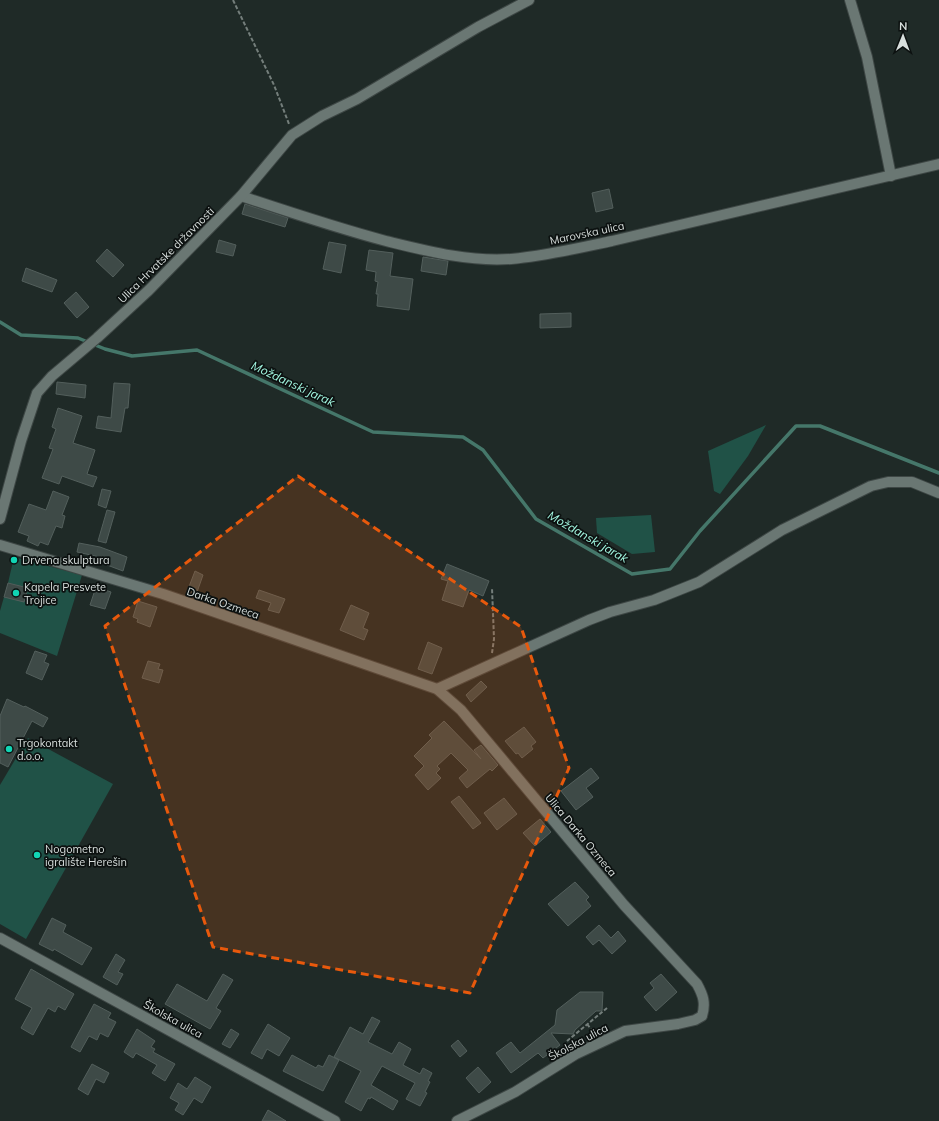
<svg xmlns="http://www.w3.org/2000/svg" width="939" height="1121" viewBox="0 0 939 1121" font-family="Mulish,sans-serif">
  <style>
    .green { fill: #205247 }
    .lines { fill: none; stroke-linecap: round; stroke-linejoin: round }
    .stream { stroke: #45776a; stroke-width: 3.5 }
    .building { fill: #3e4a47; stroke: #535f5c }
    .minor-casing { stroke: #3e4745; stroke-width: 12 }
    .path { stroke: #747e7b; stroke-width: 2; stroke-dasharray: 4 2; stroke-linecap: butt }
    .minor { stroke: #6a7773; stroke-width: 10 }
    .marked { fill: #e8590c; fill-opacity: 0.2; stroke: #e8590c; stroke-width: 3; stroke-dasharray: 8 5; stroke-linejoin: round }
    .poi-dot { fill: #11d5b4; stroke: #0c1110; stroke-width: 1.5 }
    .labels { text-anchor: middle; stroke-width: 3.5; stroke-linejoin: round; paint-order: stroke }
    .street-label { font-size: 11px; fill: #d8dfdd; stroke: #0c1110 }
    .poi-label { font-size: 11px; fill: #d8dfdd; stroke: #0c1110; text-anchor: start }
    .water-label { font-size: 12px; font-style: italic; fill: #a2f7e1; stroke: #0c1110 }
  </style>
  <rect width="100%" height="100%" fill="#1f2a27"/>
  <g class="green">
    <path d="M766,425L748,456L720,494L714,491L708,451Z"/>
    <path d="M651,515L655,552L632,554L597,533L596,518Z"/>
    <path d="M14,557L82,575L57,656L0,633V611L4,597L28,588L8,583Z"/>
    <path d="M28,738L113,784L26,939L0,924V785Z"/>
  </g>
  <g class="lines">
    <path class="stream" d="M0,322L21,335L78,338L105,349L132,356L197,350L373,432L463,437L483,450L536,519L632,574L670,569L700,531L796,426H820L939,473"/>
  </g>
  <g class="building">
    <path d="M609,189L613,208L596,212L592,193Z"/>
    <path d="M245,204L288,218L285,227L242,214Z"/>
    <path d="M219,240L236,245L233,256L216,252Z"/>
    <path d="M329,242L346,245L341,273L323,269Z"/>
    <path d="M107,249L124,265L113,277L96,261Z"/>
    <path d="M369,250L393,253L390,276L413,279L409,310L377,306L378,294H376L378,282L375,281L376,272L366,270Z"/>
    <path d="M423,257L448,261L446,275L421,271Z"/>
    <path d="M26,268L57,280L52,292L22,281Z"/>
    <path d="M76,292L89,307L77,318L64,303Z"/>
    <path d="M571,313V327L540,328V314Z"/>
    <path d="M57,382L86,385L85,398L56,394Z"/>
    <path d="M114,383L130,384L128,408H125L121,432L96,428L98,416L111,418Z"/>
    <path d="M58,408L82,416L73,443L95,450L87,474L97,477L93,487L62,476L59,484L42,478L53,449L49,448L56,429L52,427Z"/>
    <path d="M102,489L111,491L106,508L98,505Z"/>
    <path d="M53,491L69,497L62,515L65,516L62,528L56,526L48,545L40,542L38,546L27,541L29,536L18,532L29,504L46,510Z"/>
    <path d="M107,510L115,512L106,543L98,541Z"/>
    <path d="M79,543L100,547L127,557L123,571L107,565L109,559L77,552Z"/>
    <path d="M447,564L489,581L483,596L469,590L463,607L442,600L448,581L441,579Z"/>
    <path d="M195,571L203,575L196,595L187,592Z"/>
    <path d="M8,583L28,588L24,602L4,597Z"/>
    <path d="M96,587L111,592L105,609L90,605Z"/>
    <path d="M259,590L285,599L279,613L268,610L271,603L256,598Z"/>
    <path d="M138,601L157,607L150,627L137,622L138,619L133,617Z"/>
    <path d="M351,605L369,613L363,628L368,630L364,640L340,630Z"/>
    <path d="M428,642L442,648L432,674L418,669Z"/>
    <path d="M35,651L47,655L44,662L49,664L42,680L26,673Z"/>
    <path d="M148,661L160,664L158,669L163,670L159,683L142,678Z"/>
    <path d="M481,681L487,687L471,702L466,695Z"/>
    <path d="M7,699L24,707L25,706L48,718L43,727L32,721L8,767L0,763V716Z"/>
    <path d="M444,721L481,759L474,750L481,745L498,765L492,771L490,769L467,788L459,778L468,770L451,753L437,766L440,769L436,773L441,778L428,790L415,775L424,766L414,756L432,738L429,735Z"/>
    <path d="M524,727L536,742L531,746L533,749L522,758L518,753L516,754L505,741Z"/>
    <path d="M591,768L599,778L586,788L593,797L576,810L561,791Z"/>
    <path d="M459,796L481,823L473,829L451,802Z"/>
    <path d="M504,798L517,814L497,830L484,813Z"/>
    <path d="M540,819L551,832L535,846L523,833Z"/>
    <path d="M575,882L589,897L586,900L591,906L568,926L548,904Z"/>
    <path d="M52,918L66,925L63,932L92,948L82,965L54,949L53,951L39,944Z"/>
    <path d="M599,925L611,938L618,931L626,941L612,954L599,940L593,945L586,937Z"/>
    <path d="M116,954L125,960L118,972L123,974L117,985L103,977Z"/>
    <path d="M31,969L74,994L65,1010L58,1006L55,1012L48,1008L33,1035L21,1028L32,1008L15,999Z"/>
    <path d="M223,974L233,980L216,1008L221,1011L210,1029L165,1004L177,984L207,1001Z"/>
    <path d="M661,974L677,992L656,1011L644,997L654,988L650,983Z"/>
    <path d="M580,992H603L602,1011H596L575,1030L573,1034L551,1033L560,1045L543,1058L538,1053L511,1073L496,1053L511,1042L520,1053L555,1025L557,1010Z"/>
    <path d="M94,1004L111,1013L108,1018L116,1022L108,1037L100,1033L97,1040L89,1036L80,1052L71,1047Z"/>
    <path d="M372,1017L380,1021L368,1042L392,1054L399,1042L411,1049L403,1065L420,1074L423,1068L432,1073L428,1081L430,1082L425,1092L427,1093L420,1106L406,1099L415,1083L382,1066L371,1085L398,1101L393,1110L371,1097L370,1099L368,1098L361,1111L345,1102L361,1071L334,1057L350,1027L363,1034Z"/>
    <path d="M268,1024L290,1038L279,1056L267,1049L262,1059L251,1053Z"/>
    <path d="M137,1029L155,1041L151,1047L155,1049L153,1052L175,1064L165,1081L152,1073L157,1065L136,1053L133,1058L124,1052Z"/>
    <path d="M231,1029L239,1034L230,1048L222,1044Z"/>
    <path d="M458,1040L467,1051L460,1057L451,1046Z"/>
    <path d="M292,1055L316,1068L318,1065L323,1067L329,1055L339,1060L323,1091L283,1071Z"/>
    <path d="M92,1064L109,1073L104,1083L96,1079L88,1095L78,1089Z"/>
    <path d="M478,1067L491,1082L479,1093L466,1078Z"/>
    <path d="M195,1077L211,1087L202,1103L194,1098L183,1115L175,1110L179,1103L170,1098L178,1083L187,1089Z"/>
    <path d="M268,1110L286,1121H262Z"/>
  </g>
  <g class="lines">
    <defs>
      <g id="minor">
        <path d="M850,0L867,57L891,176"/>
        <path d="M241,196C289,212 337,228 386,241C427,251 469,262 511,259C545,256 579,248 612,241L939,164"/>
        <path d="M0,519L21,441L37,393L52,376L97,338L149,290L241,196L292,135L322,116L357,99L478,27L529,0"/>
        <path d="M0,545L163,594L437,689L461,710L624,905L697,984C703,995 706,1003 702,1016L695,1020L678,1024L625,1031L576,1054L515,1092L457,1121"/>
        <path d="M437,689L589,620L610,612L654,600L699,582L782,530L871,486L888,482H912L939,493"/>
        <path d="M0,938L335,1121"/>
      </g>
    </defs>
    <use href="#minor" class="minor-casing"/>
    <g class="path">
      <path d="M233,0L274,85L289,124"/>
      <path d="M492,653L494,639L492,588"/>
      <path d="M587,1024L595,1034"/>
      <path d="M567,1041L607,1008"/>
    </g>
    <use href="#minor" class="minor"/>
  </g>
  <path class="marked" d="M298,476L521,627L569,768L470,993L213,947L105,626Z"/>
  <g class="poi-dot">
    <circle cx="14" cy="560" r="4"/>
    <circle cx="16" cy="593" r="4"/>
    <circle cx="9" cy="749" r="4"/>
    <circle cx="37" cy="855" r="4"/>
  </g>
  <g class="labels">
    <g class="street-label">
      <text transform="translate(587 233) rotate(-12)" y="4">Marovska ulica</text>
      <text transform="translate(166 255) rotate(-45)" y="4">Ulica Hrvatske državnosti</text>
      <text transform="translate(223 603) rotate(19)" y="4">Darka Ozmeca</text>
      <text transform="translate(581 835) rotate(50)" y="4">Ulica Darka Ozmeca</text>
      <text transform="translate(173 1019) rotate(29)" y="4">Školska ulica</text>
      <text transform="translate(578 1042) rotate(-28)" y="4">Školska ulica</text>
    </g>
    <g class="poi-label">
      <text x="22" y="564">Drvena skulptura</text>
      <text x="24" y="591">Kapela Presvete<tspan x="24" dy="13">Trojice</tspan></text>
      <text x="17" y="747">Trgokontakt<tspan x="17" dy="13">d.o.o.</tspan></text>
      <text x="45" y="853">Nogometno<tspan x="45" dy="13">igralište Herešin</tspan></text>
    </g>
    <g class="water-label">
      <text transform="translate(293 384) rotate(25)" y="4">Moždanski jarak</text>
      <text transform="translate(588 537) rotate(30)" y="4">Moždanski jarak</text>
    </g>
  </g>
  <g transform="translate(903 36) rotate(1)" stroke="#0c1110" stroke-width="3" paint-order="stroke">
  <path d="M0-3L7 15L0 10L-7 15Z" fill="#d8dfdd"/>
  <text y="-6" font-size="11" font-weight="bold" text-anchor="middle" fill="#d8dfdd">N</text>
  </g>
</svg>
